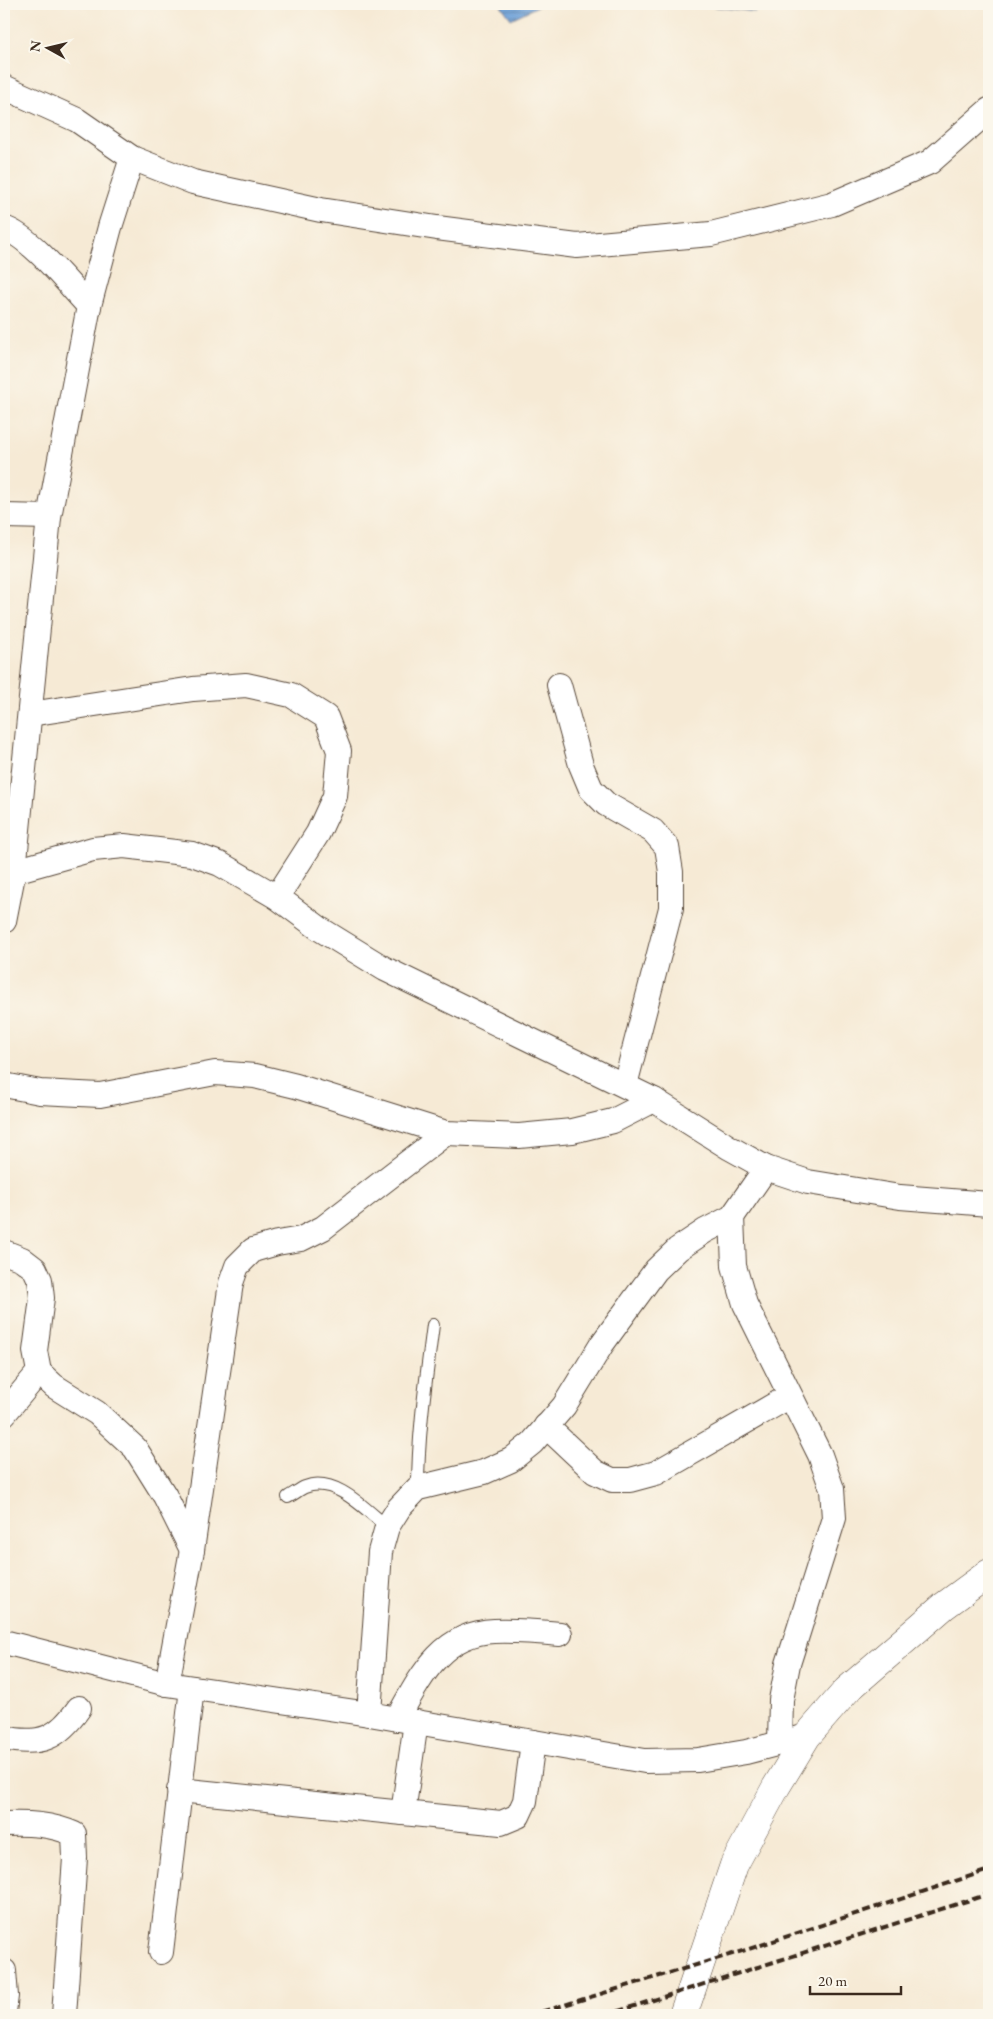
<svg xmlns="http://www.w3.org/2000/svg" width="993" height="2019" viewBox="0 0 993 2019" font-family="'EB Garamond',serif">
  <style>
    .water { fill: url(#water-rules); stroke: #54657b }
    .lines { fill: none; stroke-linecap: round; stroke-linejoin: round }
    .lane-casing { stroke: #574739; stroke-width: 14 }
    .street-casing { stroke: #574739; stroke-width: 26 }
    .secondary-casing { stroke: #574739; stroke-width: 29 }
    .lane { stroke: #fff; stroke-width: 12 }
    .street { stroke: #fff; stroke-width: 24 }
    .secondary { stroke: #fff; stroke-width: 28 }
    .rail { stroke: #3b2a1e; stroke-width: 4; stroke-dasharray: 8 4; stroke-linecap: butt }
  </style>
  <defs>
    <pattern id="water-rules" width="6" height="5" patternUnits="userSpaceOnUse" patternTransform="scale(1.25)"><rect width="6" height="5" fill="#6da0d8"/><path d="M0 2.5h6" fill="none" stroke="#5b83af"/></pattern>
  </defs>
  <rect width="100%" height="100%" fill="#fbf7ec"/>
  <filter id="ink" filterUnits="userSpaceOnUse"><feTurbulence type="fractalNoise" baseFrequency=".02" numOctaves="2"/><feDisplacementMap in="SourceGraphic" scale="10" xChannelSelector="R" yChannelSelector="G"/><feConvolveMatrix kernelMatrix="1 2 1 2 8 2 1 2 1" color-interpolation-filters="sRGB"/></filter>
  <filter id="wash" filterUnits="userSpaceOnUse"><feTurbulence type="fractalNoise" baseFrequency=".0096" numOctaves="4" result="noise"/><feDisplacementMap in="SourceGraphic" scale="20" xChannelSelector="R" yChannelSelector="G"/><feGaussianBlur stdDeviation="1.12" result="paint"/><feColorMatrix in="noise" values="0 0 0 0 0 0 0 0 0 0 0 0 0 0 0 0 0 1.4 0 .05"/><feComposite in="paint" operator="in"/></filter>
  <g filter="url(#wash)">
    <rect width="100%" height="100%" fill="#f6ead5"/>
    <g class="water">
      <path d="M500,4H542L511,19Z"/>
      <path d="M694,4H755V12Z"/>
    </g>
  </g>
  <g filter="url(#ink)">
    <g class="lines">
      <defs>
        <g id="lane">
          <path d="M418,1488C418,1433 426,1380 433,1325"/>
          <path d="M288,1497C294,1494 300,1489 305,1487C335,1475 366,1510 387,1527"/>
        </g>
        <g id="street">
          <path d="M4,87L77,120L132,158L193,182L321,210L437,228L577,246L711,234L832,204L930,162L989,110"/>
          <path d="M4,228C31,237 68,284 89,306"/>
          <path d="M4,516L49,517"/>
          <path d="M559,685L581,765L591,789L606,804L653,831L667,847L671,872V908L625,1085"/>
          <path d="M30,714L193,689L246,685L291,695L326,717L339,751L335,796L318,833L277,897"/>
          <path d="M4,874L93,849L124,846L192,854L220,864L277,897L320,929L385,969L654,1100L730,1148L766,1168L808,1182L900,1197L989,1204"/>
          <path d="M4,921L14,870L49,517L89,306L110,227L132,158"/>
          <path d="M4,1085L40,1092L100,1095L215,1073L255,1076L296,1086L446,1133L519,1136L572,1131L613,1121L654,1100"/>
          <path d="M732,1217L734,1266L745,1304L820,1455L832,1489L834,1518L788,1664L781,1700L780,1743"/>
          <path d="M4,1252L22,1259L35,1269L40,1280L42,1298L35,1351L39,1372L54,1386L97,1413L135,1448L165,1496L192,1550"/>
          <path d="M4,1414L39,1372"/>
          <path d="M546,1426L595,1472L612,1480H630L656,1473L790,1396"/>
          <path d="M4,1642L167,1684L369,1714L645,1761L698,1760L746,1752L807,1736"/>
          <path d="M167,1684L192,1550L231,1283L237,1266L253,1250L277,1243L301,1239L323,1228L446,1133"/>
          <path d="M369,1714L380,1552L387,1527L399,1508L418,1488L484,1472L511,1460L532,1443L564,1406L602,1344L656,1270L678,1249L705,1231L732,1217L766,1168"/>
          <path d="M397,1719C420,1678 441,1633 494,1631C516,1630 538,1632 560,1634"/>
          <path d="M4,1738C41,1746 58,1738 79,1708"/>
          <path d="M179,1790L501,1823L518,1816L525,1801L533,1742"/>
          <path d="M403,1813L416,1722"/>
          <path d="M4,1824C29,1823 51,1824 74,1834L75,1858L64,2015"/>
          <path d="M161,1952L192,1688"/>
          <path d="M4,1971L6,1996L4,2012"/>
        </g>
        <path id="secondary" d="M683,2015L734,1865L776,1787L807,1736L847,1690L944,1606L989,1573"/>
      </defs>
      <use href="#lane" class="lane-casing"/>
      <use href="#street" class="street-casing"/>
      <use href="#secondary" class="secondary-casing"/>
      <use href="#lane" class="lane"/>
      <use href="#street" class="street"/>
      <use href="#secondary" class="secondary"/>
      <g class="rail">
        <path d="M531,2015L749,1949L989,1870"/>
        <path d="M606,2015L989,1894"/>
      </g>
    </g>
  </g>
  <rect width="993" height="2019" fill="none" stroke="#fbf7ec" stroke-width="20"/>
  <g transform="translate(48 48) rotate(278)" stroke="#fbf7ec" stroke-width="4" paint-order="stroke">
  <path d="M0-4L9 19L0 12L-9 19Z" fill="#3b2a1e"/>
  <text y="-8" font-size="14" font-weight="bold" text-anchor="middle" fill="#3b2a1e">N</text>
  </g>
  <path d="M810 1986v8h91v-8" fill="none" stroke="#3b2a1e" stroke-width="2.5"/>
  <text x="818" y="1986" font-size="15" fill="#3b2a1e" stroke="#fbf7ec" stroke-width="4" paint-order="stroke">20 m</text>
</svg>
